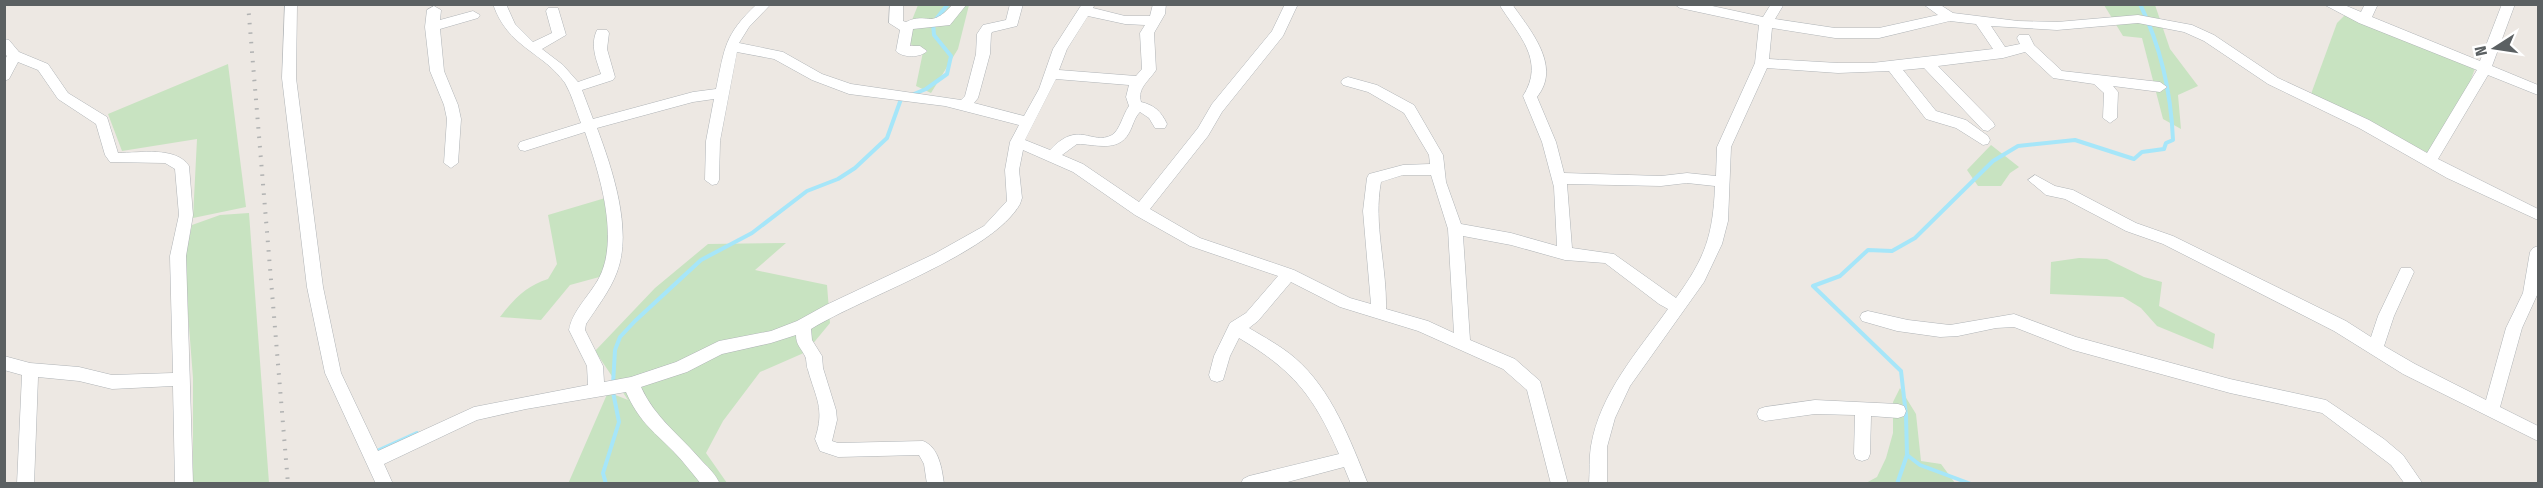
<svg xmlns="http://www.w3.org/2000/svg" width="2543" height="488" viewBox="0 0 2543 488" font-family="'Fira Sans Condensed',sans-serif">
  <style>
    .green { fill: #c8e3c1 }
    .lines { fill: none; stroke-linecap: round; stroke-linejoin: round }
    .stream { stroke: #a6e6f9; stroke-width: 4 }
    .minor-casing { stroke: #b0b4b7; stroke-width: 1 }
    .minor { fill: #fff; fill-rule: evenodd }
    .rail { stroke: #b1b2b2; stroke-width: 4; stroke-dasharray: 1.5 8; stroke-linecap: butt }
  </style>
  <rect width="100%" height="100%" fill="#ede8e3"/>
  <g class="green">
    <path d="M918,5H969L958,49L931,93L916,86L923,52L904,40Z"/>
    <path d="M2104,5H2155L2170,49L2198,86L2178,95L2181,129L2163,119L2142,38L2123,36Z"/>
    <path d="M2345,15L2475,68L2465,97L2430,154L2311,94L2337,23Z"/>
    <path d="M228,64L246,207L193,218L197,139L122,151L108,114Z"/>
    <path d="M1991,145L2019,167L2010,173L2001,186H1978L1967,170Z"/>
    <path d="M612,196L617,239L603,276L570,285L541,320L500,317C514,299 526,286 548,279L557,264L548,215Z"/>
    <path d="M249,213L269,483H193V378L184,262L192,225L220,215Z"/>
    <path d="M786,243L755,270L827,285L830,323L806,352L760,372L723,421L706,453L727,483L568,484L608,392L628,400L595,351L655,288L708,244Z"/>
    <path d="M2079,258L2107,259L2144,277L2162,282L2159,306L2215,334L2213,349L2157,326L2141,308L2123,297L2050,294L2051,262Z"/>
    <path d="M1900,388L1916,414L1921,461L1941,464L1955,483L1864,484L1877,477L1886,458L1893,433V402Z"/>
  </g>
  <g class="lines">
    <g class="stream">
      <path d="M914,94L926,89L947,74L951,56L934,35L933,23L948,4"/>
      <path d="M613,384L615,350L620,337L635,321L701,260L752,233L807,191L838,179L855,168L887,138L901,99L904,98"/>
      <path d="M377,451L417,433"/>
      <path d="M1907,455L1920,465L1971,484"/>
      <path d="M606,484L603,473L619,422L613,392"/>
      <path d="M1897,484L1907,455L1906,415L1901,371L1813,286L1840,276L1868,250L1892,251L1915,238L1993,161L2018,146L2075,140L2134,159L2142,152L2164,149L2166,143L2173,140C2171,92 2161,47 2140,4"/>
    </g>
    <defs>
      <g id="minor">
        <path d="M285,4H297L296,78L323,287L341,373L378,451L474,407L588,385L587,366L569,330C572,311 590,295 599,278C620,238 599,172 585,132L525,151L520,150L518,146L520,142L581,123C576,110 572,95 565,83C542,51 508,48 493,4H506L515,24L533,42L552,33L546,11L548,8H558L566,35L542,49L563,65L578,82L601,74C596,59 590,45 597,30H607L609,33L607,49L615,77L613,80L582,90L593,119L693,92L716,89C725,47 724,35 757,4H771L749,27L739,43L783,52L822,74L851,84L961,100L965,96L976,54L977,34L983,25L1006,20L1010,4H1023L1017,26L992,32L991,34L990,54L978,98L974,103L1024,116L1039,89L1053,49L1082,4H1095L1093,8L1125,16H1150L1153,4H1166L1165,14L1154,33L1156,70C1149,81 1137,88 1141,102C1154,105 1161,111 1167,124L1165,128H1155L1149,118L1140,112C1134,118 1133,126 1129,133C1118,153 1095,144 1077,144L1062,155L1083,164L1139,202L1198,128L1212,104L1272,31L1285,4H1298L1283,36L1222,112L1208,136L1150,209L1200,238L1294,270L1350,298L1371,304L1363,211L1367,178L1369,174L1403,165L1430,164L1429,155L1404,113L1368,92L1343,85L1341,82L1343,79L1348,77L1377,85L1414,105L1443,155L1446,182L1461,224L1511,233L1557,246L1554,187L1542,142L1523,96C1546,60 1518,35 1499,4H1512C1530,30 1562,66 1537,97L1556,142L1564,173L1661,176L1687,173L1716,176L1717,147L1755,63L1759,25L1680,8L1674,4H1703L1763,17L1771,4H1784L1775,19L1835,28H1879L1938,15L1923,4H1939L1953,13L2018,21L2057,22L2138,15L2192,25L2214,35L2278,78L2369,120L2427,153L2477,70L2359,23L2323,4H2342L2361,12L2365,4H2378L2372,17L2480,61L2502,4H2515L2492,66L2538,85V95L2488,75L2438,159L2538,209V220L2447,178L2359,128L2268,84L2204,41L2184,32L2138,23L2057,30L1991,26L2005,47L2020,44L2017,38L2019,35H2029L2034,45L2062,71L2160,82L2167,87L2160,92L2113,86L2118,92L2117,118L2110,123L2103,118L2104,93L2094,84L2053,78L2025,52L2003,58L1938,66L1993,122L1995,126L1988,131L1983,130L1924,68L1903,70L1936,111L1966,120L1988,136L1990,140L1988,144L1983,145L1956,128L1926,119L1889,71L1838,73L1767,68L1731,147L1728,221L1722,244L1704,282L1630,386L1615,418L1607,447V484H1589C1590,471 1589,458 1591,446C1600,393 1638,351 1668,309L1659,304L1605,263L1565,260L1511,245L1463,236L1470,340L1515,359L1540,381L1568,484H1551L1527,390L1503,369L1418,331L1340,307L1291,282L1258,321L1249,328C1264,337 1281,346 1295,358C1332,390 1350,440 1368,484H1351L1344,467L1280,484H1241L1243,479L1249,476L1339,454C1314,396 1293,370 1239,338L1230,356L1223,380L1217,382L1211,380L1209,375L1214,356L1230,323L1246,313L1278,276L1190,246L1135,215L1073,172L1023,150L1019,170L1022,198L1020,204C993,253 863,297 811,329L812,340L822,356L823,368L836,410L837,420L832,441L838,443L923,441C939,447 942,469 944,484H927L924,464L919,455L838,457L820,451L815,439C825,408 816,399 808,370C806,366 807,360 805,356C801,348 796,345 796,335L771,343L722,354L687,372L641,387C655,418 681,436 702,461C709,468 716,475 720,484H701C692,473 683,461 673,451C651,429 639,421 626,392L526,409L477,420L384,464L393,484H376L325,373L307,287L282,78ZM1088,16L1125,24L1145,25L1140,33L1142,69L1136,76L1059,70L1067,49ZM1950,21L1976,24L1993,49L1872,63H1838L1769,59L1772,28L1835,38H1879ZM737,52L774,59L812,80L849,94L945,106L1019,125L1010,142L1005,170L1007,201L984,226L934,254L826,305L797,321L771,331L719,341L676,362L631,377L604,382L603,366L585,330L586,324C597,307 610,291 617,272C633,230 612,168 597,128L693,102L714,99L706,141L705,180L712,185L717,184L719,180L720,141ZM1056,79L1129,85L1126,97L1129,106C1123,114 1120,130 1112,135C1091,146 1079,119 1050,150L1025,140ZM1403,175H1431L1448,229L1454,333L1428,321L1386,309C1387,266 1373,224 1381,182ZM1687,183L1715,186C1713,236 1705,258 1676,298L1614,254L1572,248L1567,184L1661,186Z"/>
        <path d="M890,4H903V21L906,22C928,11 929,31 953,4H967L950,25L913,29L910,46H920L927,51C921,58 902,58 896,51L900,30L889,23Z"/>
        <path d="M434,6L441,10L440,20L473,11L480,15L478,18L440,29L444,71L458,105L461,119L458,163L451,168L444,163L447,119L444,105L430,71L425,27L427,10Z"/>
        <path d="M4,39L9,40L19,52L48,64L68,93L107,117L118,153C139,153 176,146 189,166L193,215L186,256L193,484H175L173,386L112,389L79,381L38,377L34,484H17L22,375L4,370V356L30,363L79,367L112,375L173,373L170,256L179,215L175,169L165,163L110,162L105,155L96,124L58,99L38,70L18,62L9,79L4,81V61L7,56L4,53Z"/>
        <path d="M2035,175L2055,186L2073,190L2136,223L2173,236L2346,321L2371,337L2378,316L2401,268H2411L2414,272L2394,316L2384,346L2415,364L2486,400L2506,328L2523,293L2530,252L2533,248L2538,246V293L2522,328L2500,407L2538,426V441L2403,374L2334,331L2163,244L2126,231L2065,199L2046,195L2028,180Z"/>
        <path d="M1868,311L1908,320L1950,325L2014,314L2076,337L2230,379L2326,400L2384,439L2403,455L2423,484H2405L2391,465L2322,413L2230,393L2073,350L2014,327L1996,328L1958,336L1940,337L1897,331L1862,321L1860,317L1862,313Z"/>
        <path d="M1815,400L1898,404L1904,406L1906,411L1904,416L1898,418L1871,416L1870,454L1868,459L1862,461L1856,459L1854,454L1855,415L1815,414L1765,421L1759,419L1757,414L1759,409L1765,407Z"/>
      </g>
    </defs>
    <use href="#minor" class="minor-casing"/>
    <use href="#minor" class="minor"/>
    <path class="rail" d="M248,4L288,484"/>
  </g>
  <rect width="2543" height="488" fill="none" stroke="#5b6062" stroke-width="12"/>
  <g transform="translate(2495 48) rotate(258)" stroke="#ffffff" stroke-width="4.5" paint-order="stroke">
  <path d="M0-4.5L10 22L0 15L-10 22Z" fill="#5b6062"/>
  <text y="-9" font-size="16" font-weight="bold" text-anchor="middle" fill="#5b6062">N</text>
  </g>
</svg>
